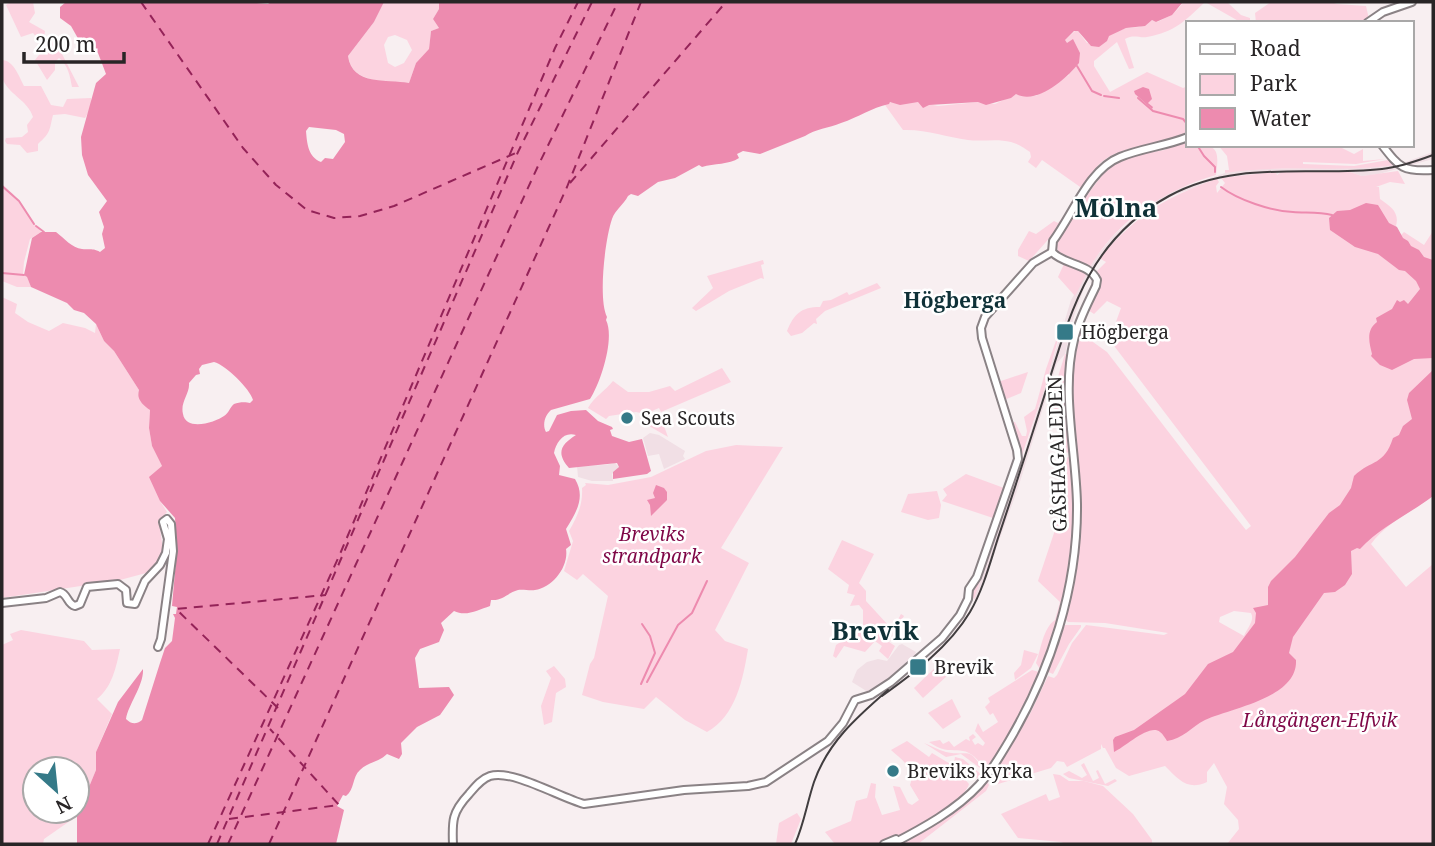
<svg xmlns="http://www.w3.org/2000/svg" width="1435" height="846" viewBox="0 0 1435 846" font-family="'Noto Serif',serif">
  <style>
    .built { fill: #f1dfe5 }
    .green { fill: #fcd3e0; fill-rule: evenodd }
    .water { fill: #ed8baf; fill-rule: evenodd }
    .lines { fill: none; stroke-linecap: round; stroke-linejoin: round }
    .stream { stroke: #ed8baf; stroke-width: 2 }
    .ferry { stroke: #942358; stroke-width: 2; stroke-dasharray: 9 7; stroke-linecap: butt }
    .secondary-casing { stroke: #8a8285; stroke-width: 10 }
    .secondary { stroke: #fff; stroke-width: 6 }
    .tram { stroke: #413d3f; stroke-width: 2 }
    .poi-dot { fill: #357a88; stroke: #fff; stroke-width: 2.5 }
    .labels { text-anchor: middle; stroke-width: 5; stroke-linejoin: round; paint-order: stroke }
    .poi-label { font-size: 19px; fill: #282526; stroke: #fff; text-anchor: start }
    .street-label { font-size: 19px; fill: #282526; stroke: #fff }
    .park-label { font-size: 19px; font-style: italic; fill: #7f0747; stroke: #fff }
    .neighbourhood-label { font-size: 21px; font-weight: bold; fill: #0f3137; stroke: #fff }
    .district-label { font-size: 26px; font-weight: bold; fill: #0f3137; stroke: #fff }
  </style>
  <rect width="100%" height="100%" fill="#f8eff1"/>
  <g class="built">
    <path d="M1433,152V159L1379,174L1362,176L1350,172H1281L1276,175L1275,172L1221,178L1174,195L1154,206L1124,230L1099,257L1089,274L1074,316L1065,354L1057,363L1018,488L987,574L977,600L974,599L1023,458L1071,300L1096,257L1113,236L1150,203L1175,190L1225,173L1248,169L1379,167L1400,164Z"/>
    <path d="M650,433L659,435L685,451L683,456L685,459L664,469L659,454L648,456L643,438Z"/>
    <path d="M615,463L619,467L612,474L613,481H592L578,477L577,466L605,465Z"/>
    <path d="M902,644L916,652L913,660L885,681L868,692L852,682L857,670L867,662L878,659L887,661L899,645Z"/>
  </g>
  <g class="green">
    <path d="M11,2H33L35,13L29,22L45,31L44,38L50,42L56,40L59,47L65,49L62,54L79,87H72C70,76 68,65 59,58L55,62V70L47,80L35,60L42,51L39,40L33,33L21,37L6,5Z"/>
    <path d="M384,2H439V9L433,19L439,28L431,31L429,50L416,63L409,83C387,80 352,85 348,56L374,22ZM395,35L407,40L412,50L404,63L395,67L388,63L384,45L388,37Z"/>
    <path d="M1183,2H1227L1241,15L1250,18V21L1242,23L1205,2C1185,21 1175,32 1147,37C1138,38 1134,34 1125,39L1134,68L1129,69L1117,42L1094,61V66L1110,92L1147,72L1183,88L1188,86V133C1163,145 1124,144 1103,161C1094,168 1088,179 1083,189L1042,160L1036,168L1028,162L1031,157L1030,152C1024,148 1019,144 1011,142C996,138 983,142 968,140C946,137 926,129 903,130L885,105L891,102H918L938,106L978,102L995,104L1016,94L1036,96L1069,75L1065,40L1075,31H1078L1087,43L1126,28L1139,27L1152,20L1157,22C1168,17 1177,13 1183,2Z"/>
    <path d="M1271,2H1331L1337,4L1366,6L1369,19L1365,23H1256L1255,13Z"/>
    <path d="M2,60C13,60 19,76 24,86H41L51,105L63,107L67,99L91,98V108L85,118L65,114L53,115C49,131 51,132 38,144V151L27,153L20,145L7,144L5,141L6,138L22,137L28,132L27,125L33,117C28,100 7,94 2,77C0,73 2,65 2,60Z"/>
    <path d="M1188,141V145C1216,145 1220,146 1216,175C1165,190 1118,219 1090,267L1058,252L1057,245L1059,239L1084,199L1109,166L1137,154L1165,150L1171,145Z"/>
    <path d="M1218,145H1336L1354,154L1363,149V161L1385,159L1356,164L1303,162V164L1354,166L1388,160L1395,165C1339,173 1281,164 1225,173V170H1229L1227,156Z"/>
    <path d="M1398,171L1405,184L1390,182L1376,187H1379L1380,199C1390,206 1400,212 1396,226L1401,235L1404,232L1424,245L1433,231V496C1412,511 1386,523 1371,544L1406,587L1433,564V844H1227L1239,829L1238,820L1224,804L1227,787L1214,763L1207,772V782C1188,791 1179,780 1165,766L1129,776L1116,768L1105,748H1103L1101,744V749L1067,767L1064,762L1057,761L1051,768L998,784L989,775L1026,715L1029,716L1048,676L1054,678L1057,675L1072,643L1086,625L1164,635L1168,633L1105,623L1068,622L1065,619L1079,511V471L1072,390L1074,352L1082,321L1093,342L1107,352L1197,469L1246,530L1251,526L1102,330L1100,326L1113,330L1121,308L1107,301L1094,314L1088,310C1094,298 1105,284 1097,271L1106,262L1099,258C1137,216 1161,199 1214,180L1217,179L1219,182L1216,186L1217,193L1225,183L1221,178L1275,172L1277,175L1281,172H1350L1362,176ZM1234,611L1251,613C1255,621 1247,628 1244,636L1219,622L1220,617Z"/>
    <path d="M2,184L13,194L41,232L30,239L24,262L23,274L27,277L31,287H17L2,281Z"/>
    <path d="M1075,202L1054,233L1029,261L1018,256V250L1029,231L1036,234L1054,221L1058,223Z"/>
    <path d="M763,260L764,264L761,265L764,279L761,278L729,291L696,311L692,308L713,288L707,276Z"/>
    <path d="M1064,264L1087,273L1075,296L1058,277Z"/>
    <path d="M877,283L881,288L825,311L816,319L817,324L814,323L802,333L791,336L787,331C794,314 801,307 820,307L823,301L831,300L847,292L849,295Z"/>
    <path d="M2,297L17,304L15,313L28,322L49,331L63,323L85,328L95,333L96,324L104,341L114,351L139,390L138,394L150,410L149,428L152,446L162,466L160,501L167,512L159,521L163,550L158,561L146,573L120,580L2,598Z"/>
    <path d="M1064,318L1045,387L1021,458L1020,443L1011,423L1015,422L1022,436H1026L1027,431L1024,417L1035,409L1046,369Z"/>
    <path d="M1065,354L1069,355L1071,452L1064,453L1062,412L1054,409L1053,393Z"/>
    <path d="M722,368L731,382L661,412L659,408L645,414L636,412L609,416L606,419L588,408C594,397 605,391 613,381L628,392H649L670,386L675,391Z"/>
    <path d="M1028,372L1021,393L1004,400L998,382Z"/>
    <path d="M656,416L661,418L668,437L644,423Z"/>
    <path d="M736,445L783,447L721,548L749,563L715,630L725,641L748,649C743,679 736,716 707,732L685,720L656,697L644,709L603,702L582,695L590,664L594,658L608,596L583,574L577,580L564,571L573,541L569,531C577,517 583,505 582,488L586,485L585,483L608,485L651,477L706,451Z"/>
    <path d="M1071,456C1081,568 1054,679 986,771C964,736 955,761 929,742L940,740L943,744L949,741L954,747L966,739L970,741L969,737L973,734L976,737L972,740L975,745L978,743L983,746L985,743L975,731L978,723L983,732L998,722L993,713L990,715L985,707L990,702L988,698L1032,670L1039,672L1040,669L1036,663C1041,649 1043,628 1055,620L1060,602L1038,581L1065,500L1066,458Z"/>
    <path d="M966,474L1004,488L993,518L942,501L947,495L943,489Z"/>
    <path d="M1014,478H1016L974,599L971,596L972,588Z"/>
    <path d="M937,491L941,505L939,518L928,520L901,512L908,494Z"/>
    <path d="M842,540L874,554L859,583L866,591V601L888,625L894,627L901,614L904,616C898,626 890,630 886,640L895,646L888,659L879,651L882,646L875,641L865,652L844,646L836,658L833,656L836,645L845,639L857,638L855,632L863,625V610L859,605L850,606L855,595L847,593L849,585L828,569Z"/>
    <path d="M1065,625H1081V627L1069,644L1053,674L1046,671Z"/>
    <path d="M21,630L84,641L92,650L120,649C116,668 112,687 97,699L112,714L96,752V770L77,816L44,839L43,844H2V645L13,640L10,634ZM35,769H77V811H35Z"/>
    <path d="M1024,650L1038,654L1031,668L1015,680L1014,673L1021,665Z"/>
    <path d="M939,664L948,675L923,698L914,688Z"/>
    <path d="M554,666L565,679L566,687L556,693L552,722L544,725L541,706L551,678L546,671Z"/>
    <path d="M952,699L961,717L943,729L928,713Z"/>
    <path d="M907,741L929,757L932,753L952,765L969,784C963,804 899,840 879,844C865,846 848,844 835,844L825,832L851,821L856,801L867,798L871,783L876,784L875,797L882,815L900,810L893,786L900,787L908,803L912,805L919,800L910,785C916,769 902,760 891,750Z"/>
    <path d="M924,743C930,745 938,750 946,752C970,757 968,745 984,771L961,754L946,757Z"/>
    <path d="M955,757L963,759L982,775L978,778L972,777L954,763Z"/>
    <path d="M1084,763L1093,781L1099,778L1096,771L1098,770L1105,784L1115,779L1117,781L1108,786L1069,778L1063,774L1069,771L1082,778L1087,775L1081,765Z"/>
    <path d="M1053,774L1060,775L1069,781H1084L1103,786L1133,814L1152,840V844H1065L1061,842L1018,838L1001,814L1046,794L1049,801L1060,797Z"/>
    <path d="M986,780L989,785L986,791L918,844H896L913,835Z"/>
    <path d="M797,813L801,819L791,844H776L779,823Z"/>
  </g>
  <g class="water">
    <path d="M66,2H245L268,4L271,2H384L374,22L348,56C352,86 387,79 409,83L416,63L429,49L431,31L439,28L433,19L439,9V2H1183L1172,15L1156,22L1152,20L1145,26L1126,28L1109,36L1107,41L1099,47L1091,46L1078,31H1074L1065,40L1067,43L1073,39L1080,53L1079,63C1066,79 1037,105 1016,94L1011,98L986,105L978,102L929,105L923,108L918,102L900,105L890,102L889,104C871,108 859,117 841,123C829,128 815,129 805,136L760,154L743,151L737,154L739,158C729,165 714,163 702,167L699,165L675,178L658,182L638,196L631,194L628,196C624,204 615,210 612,219C605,239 598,299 607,317L606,320C615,338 601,382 590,399L551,410C545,415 542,425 546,432L549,431L557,415L571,411L586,410L598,421L612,427L613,429L610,430L612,436L629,442L642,439L651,471L647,474L613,479V472L619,467L617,463L569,468C555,452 562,444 576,435C564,431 556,442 554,453L560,466L559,475L575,479C586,497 576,513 566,529L571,545L566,549C569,567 552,588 535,590C530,591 523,589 518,590C507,593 503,601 491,600L490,606C478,610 466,617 454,611L441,623L444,630L439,642L420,649L415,658L419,688L449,687L454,695L440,715L417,727L401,743L402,754L399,759L387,754C379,762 368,762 360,770C352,777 355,789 346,796L343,795L337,806L344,810L336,844H77V816L96,770V752L118,702L143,669C144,685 128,705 126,719C131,724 136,725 142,720L160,663L165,648L172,641L175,618L173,614H176L177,607L172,606L177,549L175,518L160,501L149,477L162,466L152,446L149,428L150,410C143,405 136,399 139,390L114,351L104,341L96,324L84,313L74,310L67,303L31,287L27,277L24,275L32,238L41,232H56C64,238 72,248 82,249C90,250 93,248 100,252L105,248L102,234L104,227L99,212L107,201L88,175L82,155L81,137L96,83L106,74L98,53L80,42L71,26L60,18V7ZM309,127L336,130L344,134L345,142L333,159L325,158L321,162C308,157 307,143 306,131ZM214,362C226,365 250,389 253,400L250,403C246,402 239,402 234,404C230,407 229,413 224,416C216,422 186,432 183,414C180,402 190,394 189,383L196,375L200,374L199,369L202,365Z"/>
    <path d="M1143,87L1149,89L1152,99L1148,103L1153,107L1152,109L1135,94L1134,91Z"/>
    <path d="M1366,203L1378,205L1389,223L1397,227L1403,238L1408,241L1411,246L1419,250L1424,257L1433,260V358L1414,359L1392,370L1380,365L1371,356L1372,354C1369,342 1366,330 1377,322L1376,318L1392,309L1397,300L1400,302L1404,300L1408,304L1420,289L1416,281L1405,271L1399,270L1378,254L1355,247L1330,230L1329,218L1337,211L1350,210Z"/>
    <path d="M1433,370V496C1408,515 1380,527 1360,549L1357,548L1351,551L1352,574L1345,585L1335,592L1324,593L1293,637L1289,653L1296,660C1298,698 1231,708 1205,720C1191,727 1183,739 1167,741C1165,738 1163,734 1160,732C1150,723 1125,747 1114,752L1113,740L1115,737L1134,730L1178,699L1185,694L1208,664L1233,652L1255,623L1256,613L1253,608L1268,605V587L1271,581L1295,557L1329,513L1340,505L1351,488L1354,476C1372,459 1384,466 1393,438L1399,435L1403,426L1412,419L1407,400L1409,393Z"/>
    <path d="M656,485L664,488L667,492V500L651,516L650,505L647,500L655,498L653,493Z"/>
  </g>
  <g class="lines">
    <g class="stream">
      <path d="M1077,66L1092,91L1101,95"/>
      <path d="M1104,96L1119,98"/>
      <path d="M1138,98L1153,111L1183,119L1188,125"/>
      <path d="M1197,145L1204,156L1215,167V172"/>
      <path d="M2,186L19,201L34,224"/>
      <path d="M1221,187C1238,200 1271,211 1293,212C1306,213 1319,212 1332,215"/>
      <path d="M36,226L44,232"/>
      <path d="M2,273L24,275"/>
      <path d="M647,682L678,625L692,613L707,581"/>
      <path d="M641,684L655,653L650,636L642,624"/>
    </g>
    <g class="ferry">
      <path d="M141,2L243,148L276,185L307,210L334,218L360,216L394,206L518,152"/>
      <path d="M570,183L726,2"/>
      <path d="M278,708L176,609L326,595"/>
      <path d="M229,819L339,805L270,729"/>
      <path d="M208,844L340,554L555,48L578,2"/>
      <path d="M217,844L518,152L592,2"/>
      <path d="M228,844L538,166L618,2"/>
      <path d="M269,844L567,187L641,2"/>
    </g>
    <defs>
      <g id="secondary">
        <path d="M1367,23L1383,12L1412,2"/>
        <path d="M1382,145C1400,168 1403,172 1433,170"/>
        <path d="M1052,252L1053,241C1073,214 1089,169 1120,157C1142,148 1166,146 1188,137"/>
        <path d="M2,603L46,598L60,592C68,594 67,604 75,606L80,604L87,587L118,584L126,590L127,603L135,604L145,581L160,565L166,553L168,539L163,522L167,519L171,524L173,551L161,639L158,647"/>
        <path d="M453,844C452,821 452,812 469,794C475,787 481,779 490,776C512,769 559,797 584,804L684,790L748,786L766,782L828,741L843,723L855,700L871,695L891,682L942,638L960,615L968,599L969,589L977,577L1018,459L1017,450L982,338L981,328L985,317L1033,263L1052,252"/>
        <path d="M884,844L896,839"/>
        <path d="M892,844C923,828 956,810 979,785C991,772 1000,756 1009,741C1051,670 1078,587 1077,504C1076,450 1061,392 1074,340C1078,321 1088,303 1096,286L1097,280C1089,263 1064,265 1052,252"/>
      </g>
    </defs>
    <use href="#secondary" class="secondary-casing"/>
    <use href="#secondary" class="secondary"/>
    <g class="tram">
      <path d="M882,696C914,673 949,647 970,612C983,590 990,563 998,538C1014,491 1029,444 1044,397C1070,314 1087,241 1169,196C1236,159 1310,177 1382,169C1400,167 1417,161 1433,155"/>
      <path d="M795,844C804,824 807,803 814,782C828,742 857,717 888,690"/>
    </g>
  </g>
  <g class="poi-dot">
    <rect x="1056" y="323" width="18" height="18" rx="3.5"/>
    <circle cx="627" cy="418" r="7"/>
    <rect x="909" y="658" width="18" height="18" rx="3.5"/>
    <circle cx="893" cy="771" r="7"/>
  </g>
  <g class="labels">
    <g class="poi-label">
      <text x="1081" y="339">Högberga</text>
      <text x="641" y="425">Sea Scouts</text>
      <text x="934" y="674">Brevik</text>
      <text x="907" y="778">Breviks kyrka</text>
    </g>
    <g class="street-label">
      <text transform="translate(1057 454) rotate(-92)" y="7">GÅSHAGALEDEN</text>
    </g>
    <g class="park-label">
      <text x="652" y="541">Breviks<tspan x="652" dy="22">strandpark</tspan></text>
      <text x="1320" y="727">Långängen-Elfvik</text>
    </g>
    <g class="neighbourhood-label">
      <text x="955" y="308">Högberga</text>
    </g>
    <g class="district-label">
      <text x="1116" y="217">Mölna</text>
      <text x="875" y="640">Brevik</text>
    </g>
  </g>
  <rect width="1435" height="846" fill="none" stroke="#282526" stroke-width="7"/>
  <rect x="1186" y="21" width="228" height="126" fill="#ffffff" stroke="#a9a8a8" stroke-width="2"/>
  <rect x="1200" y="44" width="35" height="10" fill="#ffffff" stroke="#a9a8a8" stroke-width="2"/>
  <text x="1250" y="56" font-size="21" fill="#282526">Road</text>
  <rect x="1200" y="74" width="35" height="21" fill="#fcd3e0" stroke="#a9a8a8" stroke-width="2"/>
  <text x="1250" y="91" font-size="21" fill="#282526">Park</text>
  <rect x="1200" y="108" width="35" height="21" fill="#ed8baf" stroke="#a9a8a8" stroke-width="2"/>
  <text x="1250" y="126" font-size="21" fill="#282526">Water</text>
  <g transform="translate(56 790) rotate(153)"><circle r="33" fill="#ffffff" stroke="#a9a8a8" stroke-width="2"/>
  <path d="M0-5L12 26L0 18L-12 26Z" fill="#357a88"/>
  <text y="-10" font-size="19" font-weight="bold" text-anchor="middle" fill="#282526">N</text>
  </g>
  <path d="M24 52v10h100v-10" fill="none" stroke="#282526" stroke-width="3.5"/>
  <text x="35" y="52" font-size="21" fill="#282526" stroke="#ffffff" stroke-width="5" paint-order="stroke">200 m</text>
</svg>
